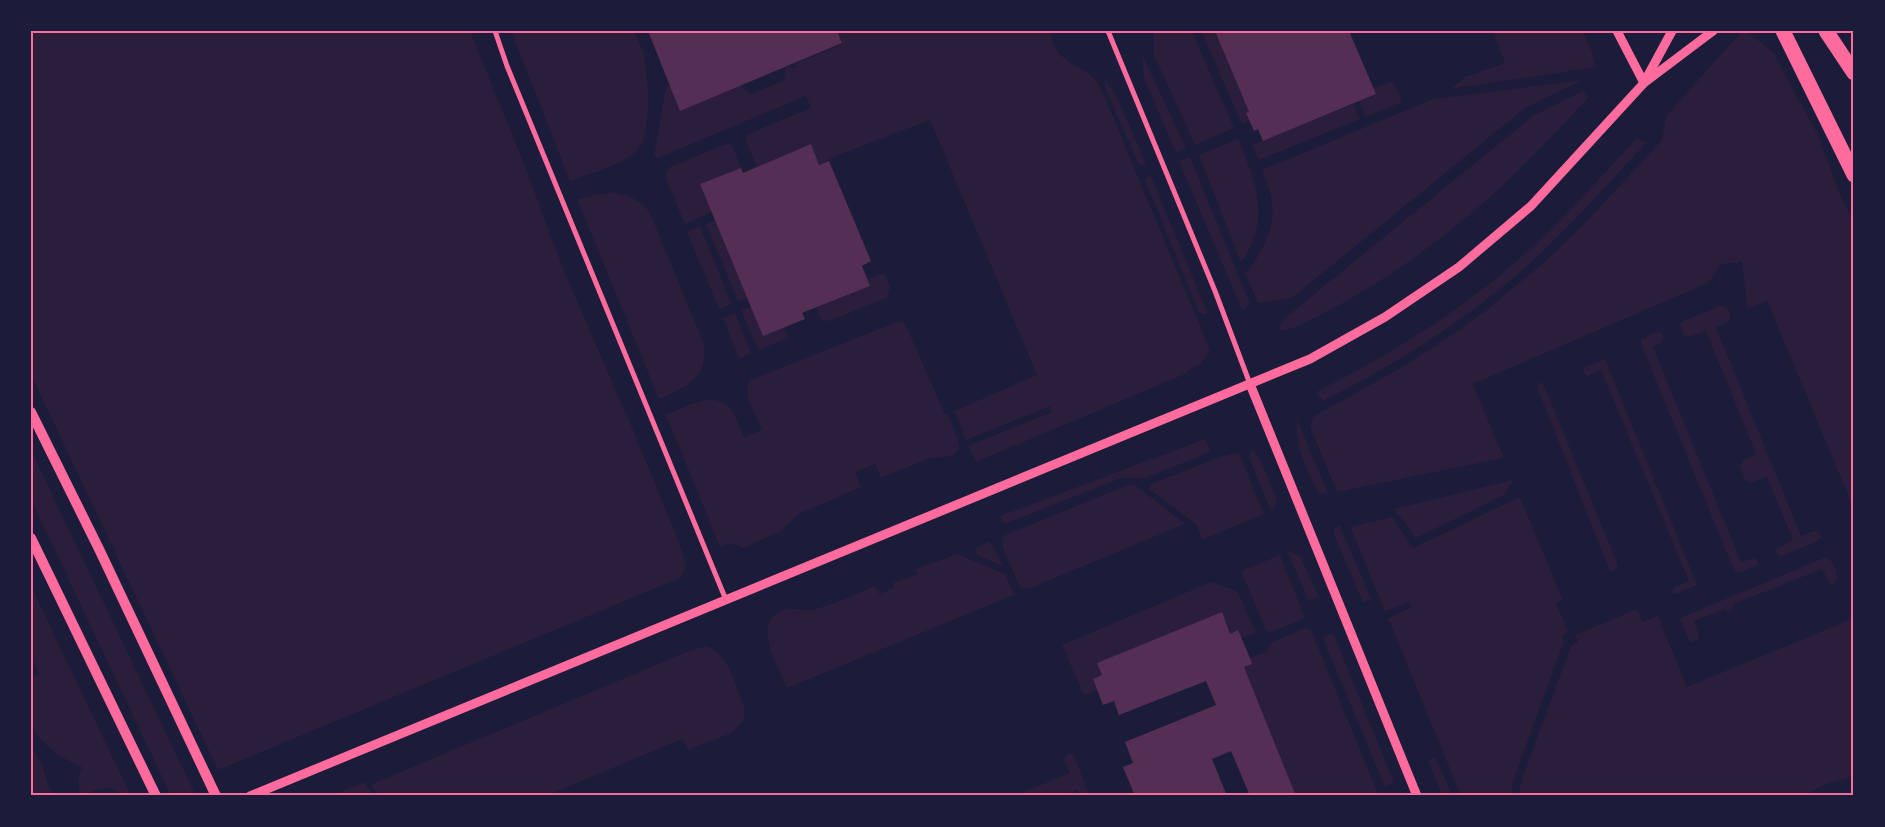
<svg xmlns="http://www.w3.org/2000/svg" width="1885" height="827" viewBox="0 0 1885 827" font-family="Lato,sans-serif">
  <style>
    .green { fill: #2a1e3b }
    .building { fill: #542f53 }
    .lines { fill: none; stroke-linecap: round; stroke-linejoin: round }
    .minor { stroke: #ff6b9d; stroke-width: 5 }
    .tertiary { stroke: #ff6b9d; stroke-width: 9 }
    .secondary { stroke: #ff6b9d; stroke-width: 10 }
    .motorway { stroke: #ff6b9d; stroke-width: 15 }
    .neatline { fill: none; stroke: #ff6b9d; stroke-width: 2 }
  </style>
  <rect width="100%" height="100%" fill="#1b1b3a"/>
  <g class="green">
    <path d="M31,31H470L523,161L564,271L634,432L681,547L686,566L680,578L218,770L31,375Z"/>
    <path d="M511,31H634C636,37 640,43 642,49C649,70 653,134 637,151C622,165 589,174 570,181Z"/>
    <path d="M837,31H1050C1052,39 1054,47 1059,53C1074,70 1088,66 1101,88L1210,350L1200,365L1188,370L1185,374L976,462L968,446L1052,412L1050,406L966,440L954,411L1037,375L930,120L836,156L819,165L810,145L757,167L746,141V137L748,134L811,108L806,96L658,158L654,155L666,87L670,85L681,110L740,86L751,94L783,81L786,67L796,68L794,64L842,44Z"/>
    <path d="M1154,31H1192L1234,128L1195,145L1153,53Z"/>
    <path d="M1201,31H1215L1249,112L1246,113L1249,121L1242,124Z"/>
    <path d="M1493,31H1582L1592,52L1596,67L1451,89L1465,77L1505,63Z"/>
    <path d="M1742,31H1746L1773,52L1819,137L1839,192L1854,223V509L1767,301L1747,309L1742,262L1722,264L1708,283L1473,384L1504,458L1337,492L1310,427L1313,417L1404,366L1455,333L1488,309L1549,258L1584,224L1662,140L1666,116Z"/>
    <path d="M1142,54L1186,148L1176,153L1144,79Z"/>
    <path d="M1104,78L1116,95L1146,164L1142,165L1138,163L1106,89Z"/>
    <path d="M1583,80L1525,108L1292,298L1258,303L1245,273C1263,254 1277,223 1271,196C1269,188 1265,179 1262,170L1433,99Z"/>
    <path d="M1391,82L1396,87L1402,102L1365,117L1359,101L1375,94L1373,88Z"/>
    <path d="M1583,91L1589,97C1561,127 1532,158 1502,186C1441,243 1371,292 1296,327L1286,330L1277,329L1285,318L1534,115Z"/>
    <path d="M1353,104L1360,119L1259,160L1252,145Z"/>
    <path d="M1637,138L1646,143C1605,187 1565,233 1519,273C1460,324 1393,366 1323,401L1317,396L1318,391C1387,356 1453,316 1512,265C1557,226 1597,181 1637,138Z"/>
    <path d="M1238,139C1256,183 1272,218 1241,263L1199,155Z"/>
    <path d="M726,144L732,145L741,168L701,184L712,212L685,224L667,182C665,175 665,173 670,167Z"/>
    <path d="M1190,157L1250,304L1242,310L1179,161Z"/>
    <path d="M1150,174L1208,314H1202L1198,310L1145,180Z"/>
    <path d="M611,192C628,195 640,199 650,213L704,344C709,378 685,388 659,399L577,199Z"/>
    <path d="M716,220L748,297L738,301L706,224Z"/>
    <path d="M700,227L732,304L719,309L687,232Z"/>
    <path d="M884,273L890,287L887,298L829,321C820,321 819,316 816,308L869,286L867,280Z"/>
    <path d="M1722,305L1727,308L1731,318L1728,322L1716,327L1801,536L1815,531L1819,533L1821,537L1818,541L1782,556L1777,554L1776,549L1793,540L1767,477L1750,483L1745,480L1740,466L1742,461L1756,454L1706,331L1688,337L1684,336L1680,324L1683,321Z"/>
    <path d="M751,307L784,327L788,338L758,350L741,310Z"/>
    <path d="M735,313L751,353L739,359L723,318Z"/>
    <path d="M899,321L904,323L907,328L945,414L948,413L960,446L954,455L930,458L881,478L875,464L855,472L861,487L797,515L781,531L743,548L730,543L720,547L666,415C686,407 716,387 733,412C737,419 740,429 744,437L762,430C758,417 740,394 750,380Z"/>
    <path d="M1657,332L1662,333L1664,339L1662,343L1653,347L1741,562L1756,558L1758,564L1756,566L1741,572H1736L1733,568L1641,344V339Z"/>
    <path d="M1605,359L1697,585L1678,593H1674L1672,590L1675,587L1689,581L1601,370L1588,376L1585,375L1583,371L1584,368Z"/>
    <path d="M1539,383H1543L1618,565L1617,569L1612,571L1609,569L1537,387Z"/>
    <path d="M1297,419L1328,493L1320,494L1317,492C1306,465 1295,449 1297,419Z"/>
    <path d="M1205,439L1211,452L1145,478L1119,479L1005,524L1000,516Z"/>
    <path d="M1252,449L1261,461L1277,499L1272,513L1249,458Z"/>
    <path d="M31,450L196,796H171L31,500Z"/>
    <path d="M1239,453L1264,514L1202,540L1196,524L1149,489L1151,484L1223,456Z"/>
    <path d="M1513,480L1504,495L1416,538L1394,509Z"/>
    <path d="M1134,484L1185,524L1028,589L1020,588L1003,548V536L1125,486Z"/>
    <path d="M1520,497L1563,600L1556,603L1568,632L1561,636L1564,641L1512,784L1513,796H1461L1388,618L1412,607L1409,602L1385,611L1350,527L1392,517L1413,548Z"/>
    <path d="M1340,525L1371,599L1363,602L1334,535L1335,528Z"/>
    <path d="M988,542L993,545L1003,566L977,555L976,548Z"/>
    <path d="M1287,550L1300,556L1319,597L1310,600L1307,598Z"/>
    <path d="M957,554L1005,574L1014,595L787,688C778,666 748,619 787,609C795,607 805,611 814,609C834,605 856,594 875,586L879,594L894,588L893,583L918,574L916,569Z"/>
    <path d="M1280,555L1304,615L1303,619L1272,632L1266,631L1241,571Z"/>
    <path d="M1826,557C1834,561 1841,577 1834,584H1830L1822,569L1734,604L1731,611H1727L1725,609L1694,621L1699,635L1698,639L1692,642L1688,639L1680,618Z"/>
    <path d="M1211,582L1237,591L1256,632L1241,638L1238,630L1230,634L1222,613L1093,679L1097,690L1084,696L1062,645Z"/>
    <path d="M31,586L131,796C122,796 119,792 112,789C100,786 91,793 80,796L78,781L82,767C64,760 40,745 32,725C29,718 31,687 31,678L39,674L31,657Z"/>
    <path d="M1637,609L1642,622L1658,616L1687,687L1854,618V776L1823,785L1805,796H1520V787L1523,776L1571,646L1578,642L1575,635Z"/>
    <path d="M1305,628L1311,630L1379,796H1296L1244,667L1250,658L1266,652L1272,642Z"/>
    <path d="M1333,633L1394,782L1385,787L1324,641V637Z"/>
    <path d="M707,646L717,652L729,667L744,707V719L732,733L688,750L682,739L546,796H379L373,788L372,784L689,651Z"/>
    <path d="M31,746L42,764L48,786L56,796H31Z"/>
    <path d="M1067,754H1071L1074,756L1090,796H1079L1077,790L1063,796H1014L1070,773L1064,760Z"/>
    <path d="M1436,757L1452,796H1442L1428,760Z"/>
    <path d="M364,782L374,796H330Z"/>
  </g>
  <g class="building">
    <path d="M648,31H837L842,43L680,111Z"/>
    <path d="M1215,31H1349L1376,94L1263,141L1258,129L1254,131L1246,113L1249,112Z"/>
    <path d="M811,144L819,165L829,161L871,261L862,266L870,286L802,313L805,319L763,336L700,184L741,168L743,173Z"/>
    <path d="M1222,612L1230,634L1238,630L1250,658L1252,664L1244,667L1296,796H1250L1231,751L1212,759L1227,796H1135L1123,767L1133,763L1125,742L1216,705L1206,681L1119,715L1114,701L1103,705L1093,679L1102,675L1097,663Z"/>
  </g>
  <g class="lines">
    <g class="minor">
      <path d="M495,31L507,66L726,600"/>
      <path d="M1108,31L1215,291L1250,384"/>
    </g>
    <g class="tertiary">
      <path d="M1617,31L1644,83"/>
      <path d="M1646,79L1672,31"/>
      <path d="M1250,384L1417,796"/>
      <path d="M250,796L1310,359L1385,317L1459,267L1531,206L1644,83L1713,31"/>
    </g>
    <g class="secondary">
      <path d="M31,412L99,549L216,796"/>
      <path d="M31,538L156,796"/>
    </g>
    <g class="motorway">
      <path d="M1783,31L1854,175"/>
      <path d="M1826,31L1854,73"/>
    </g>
  </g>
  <rect width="1885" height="827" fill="none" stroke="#1b1b3a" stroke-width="65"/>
  <rect x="32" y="32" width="1820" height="762" class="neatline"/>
</svg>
